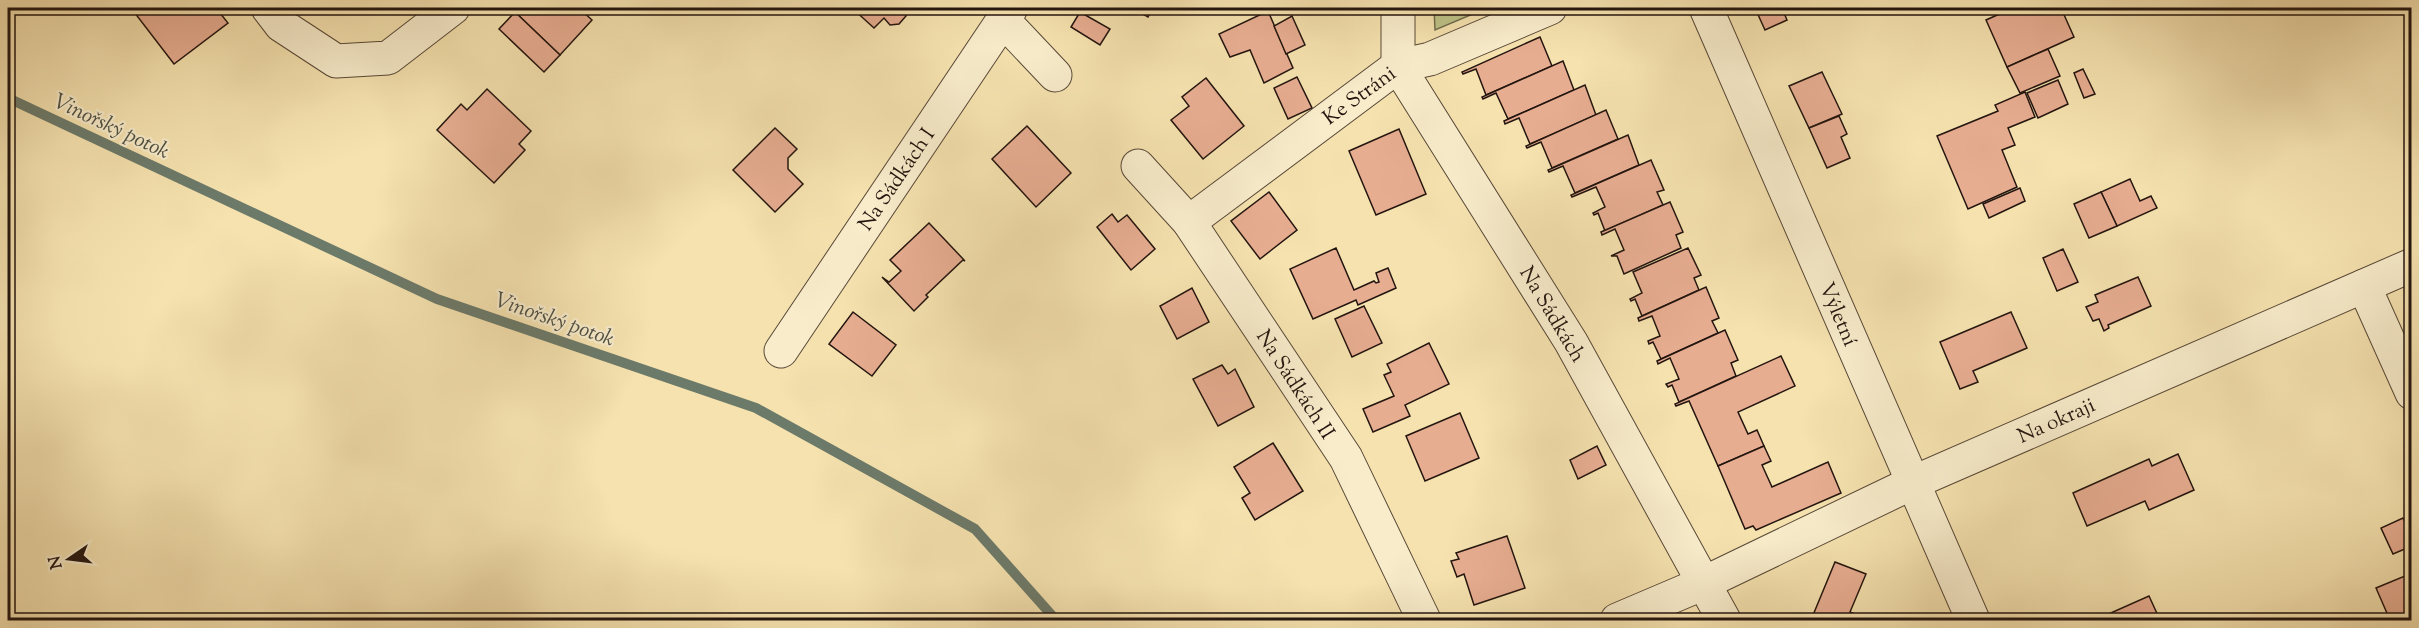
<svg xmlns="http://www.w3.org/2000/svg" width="2419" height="628" viewBox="0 0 2419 628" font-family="'Sorts Mill Goudy',serif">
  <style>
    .green { fill: #bdc389; stroke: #706c4c; stroke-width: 1.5 }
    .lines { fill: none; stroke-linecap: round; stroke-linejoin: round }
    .stream { stroke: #6c7a6a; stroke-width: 10 }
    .building { fill: #e7ad91; stroke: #23150f; stroke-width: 1.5 }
    .minor-casing { stroke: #584837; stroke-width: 35 }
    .minor { stroke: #f8eccb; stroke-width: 33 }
    .labels { text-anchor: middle; stroke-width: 4.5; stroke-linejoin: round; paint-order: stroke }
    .street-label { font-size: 21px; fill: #23150f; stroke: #f8eccb }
    .water-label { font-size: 22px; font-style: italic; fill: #4e5044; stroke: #f8eccb }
  </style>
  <rect width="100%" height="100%" fill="#f5e2af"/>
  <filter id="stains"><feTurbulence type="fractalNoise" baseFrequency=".00333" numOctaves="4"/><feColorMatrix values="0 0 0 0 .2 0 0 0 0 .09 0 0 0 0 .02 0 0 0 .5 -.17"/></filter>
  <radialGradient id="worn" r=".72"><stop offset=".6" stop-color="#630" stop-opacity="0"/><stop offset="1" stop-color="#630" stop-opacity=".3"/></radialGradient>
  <path class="green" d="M1434,8H1487L1435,30Z"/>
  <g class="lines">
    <path class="stream" d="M8,98L437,299L756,408L975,529L1056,620"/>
  </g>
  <g class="building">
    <path d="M131,8H216L228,23L174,64Z"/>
    <path d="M519,8H579L592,20L560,55L515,12Z"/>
    <path d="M852,8H907L906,16L899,24L890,25L884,18L874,28Z"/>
    <path d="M1132,8H1153L1148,17Z"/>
    <path d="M1755,8H1782L1787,20L1765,30Z"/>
    <path d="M2013,8H2061L2074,37L2007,67L1986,20Z"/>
    <path d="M1268,11L1293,68L1264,83L1250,50L1230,57L1219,34Z"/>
    <path d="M515,12L560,55L544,72L499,29Z"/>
    <path d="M1080,12L1110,29L1100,45L1071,27Z"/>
    <path d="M1292,16L1305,45L1286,54L1274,26Z"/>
    <path d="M1540,37L1552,66L1486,95L1476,69L1463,74L1462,72Z"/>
    <path d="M2048,49L2060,76L2020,93L2007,67Z"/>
    <path d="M1563,61L1574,90L1508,119L1496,93L1483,99L1482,97Z"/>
    <path d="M2083,69L2095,94L2084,98L2074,73Z"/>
    <path d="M1822,72L1842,114L1809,128L1789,86Z"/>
    <path d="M1297,77L1312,108L1288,119L1274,88Z"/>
    <path d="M1206,78L1244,126L1203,159L1171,120L1189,106L1182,97Z"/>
    <path d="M2058,80L2068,104L2038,118L2027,93Z"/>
    <path d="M1585,85L1596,115L1530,144L1519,118L1505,124L1504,121Z"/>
    <path d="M487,89L531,131L519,144L525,150L494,183L437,130L461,104L467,110Z"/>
    <path d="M2025,92L2035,117L2008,128L2015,145L2002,150L2017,187L1968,209L1937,136L1998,111L1995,105Z"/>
    <path d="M1606,110L1618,139L1552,168L1541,142L1527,148L1526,146Z"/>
    <path d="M1839,116L1847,134L1841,137L1850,158L1827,168L1809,128Z"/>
    <path d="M1027,126L1071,173L1036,207L992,159Z"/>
    <path d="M775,128L797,149L788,158V169L803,184L775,212L733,170Z"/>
    <path d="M1399,129L1426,194L1376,215L1349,151Z"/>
    <path d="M1628,135L1639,165L1575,193L1563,166L1549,172L1548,170Z"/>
    <path d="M1651,160L1664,190L1657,192L1663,205L1605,231L1598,213L1594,215L1593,213L1605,207L1596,187L1572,197L1571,195Z"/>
    <path d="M2130,179L2140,201L2151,196L2157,208L2117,226L2101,192Z"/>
    <path d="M2020,188L2025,201L1989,218L1983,204Z"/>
    <path d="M1269,192L1297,230L1260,259L1231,221Z"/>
    <path d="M2101,192L2117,226L2089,238L2074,204Z"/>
    <path d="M1670,202L1683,232L1676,235L1681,248L1624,274L1617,256H1611L1624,250L1615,229L1602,235L1601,232Z"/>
    <path d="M1112,214L1118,222L1127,215L1155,249L1131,270L1097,227Z"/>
    <path d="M929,223L965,261L963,260L926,295L928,297L914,311L882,277L889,282L901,271L890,260Z"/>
    <path d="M1336,248L1354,290L1374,281L1376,283L1379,282L1376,273L1388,268L1396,288L1358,305L1356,300L1313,319L1290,269Z"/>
    <path d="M1688,248L1701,275L1694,278L1699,290L1642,316L1635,299L1631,301L1630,299L1642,293L1633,272Z"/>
    <path d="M2063,249L2078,282L2057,291L2043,258Z"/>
    <path d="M2138,277L2151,306L2108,325L2109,328L2104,331L2099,319L2093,321L2086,307L2098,302L2095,295Z"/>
    <path d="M1706,287L1719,318L1712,321L1718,333L1661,359L1653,342L1649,344L1648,341L1660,336L1652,316L1639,321L1638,318Z"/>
    <path d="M1192,288L1209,322L1177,339L1160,306Z"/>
    <path d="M1364,306L1382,343L1352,357L1335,319Z"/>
    <path d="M853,312L896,345L872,376L829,344Z"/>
    <path d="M2011,312L2027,348L1973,371L1978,382L1960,389L1940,342Z"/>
    <path d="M1725,330L1738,360L1731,363L1736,376L1679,402L1672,385L1668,387L1666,384L1679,379L1670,358L1658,364L1657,361Z"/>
    <path d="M1429,343L1449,384L1405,405L1410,416L1373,432L1363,409L1394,396L1384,375L1391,372L1387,364Z"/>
    <path d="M1781,356L1795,386L1738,412L1748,434L1757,430L1764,446L1718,466L1689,401L1676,406L1675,404Z"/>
    <path d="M1222,365L1228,374L1235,369L1254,407L1218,426L1193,379Z"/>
    <path d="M1460,413L1479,458L1425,481L1406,436Z"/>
    <path d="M1273,443L1303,491L1255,520L1242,498L1250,493L1234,467Z"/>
    <path d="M1597,446L1606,465L1578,479L1570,460Z"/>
    <path d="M1764,446L1771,461L1762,465L1772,487L1828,462L1841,493L1756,530L1753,526L1745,529L1718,466Z"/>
    <path d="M2178,454L2194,490L2149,510L2145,501L2087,526L2073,493L2149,459L2152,466Z"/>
    <path d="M2403,518L2412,538V546L2393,554L2381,528Z"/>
    <path d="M1507,536L1525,588L1474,605L1464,574L1457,577L1451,561L1459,559L1456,553Z"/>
    <path d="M1835,562L1866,574L1850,612L1864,618L1863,620H1811Z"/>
    <path d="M2412,573V612L2390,620L2376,588Z"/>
    <path d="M2149,596L2160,620H2095Z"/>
  </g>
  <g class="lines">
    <defs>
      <g id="minor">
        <path d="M268,8L281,25L336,61L388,58L453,8"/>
        <path d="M1398,8V66L1571,342L1724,620"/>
        <path d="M1706,8L1973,620"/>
        <path d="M1003,20L1055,75"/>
        <path d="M1138,166L1189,222L1346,458L1424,620"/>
        <path d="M1189,222L1398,66L1430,59L1550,8"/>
        <path d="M2364,286L2412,393"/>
        <path d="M781,351L1011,8"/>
        <path d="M1617,620L1704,583L1912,483L2412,265"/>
      </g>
    </defs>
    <use href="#minor" class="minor-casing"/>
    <use href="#minor" class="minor"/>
  </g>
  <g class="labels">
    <g class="street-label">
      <text transform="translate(1359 95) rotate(-36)" y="7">Ke Stráni</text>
      <text transform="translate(896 179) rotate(-56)" y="7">Na Sádkách I</text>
      <text transform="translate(1553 314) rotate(59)" y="7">Na Sádkách</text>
      <text transform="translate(1839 314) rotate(67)" y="7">Výletní</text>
      <text transform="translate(1296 384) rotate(57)" y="7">Na Sádkách II</text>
      <text transform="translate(2056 420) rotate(-24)" y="7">Na okraji</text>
    </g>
    <g class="water-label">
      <text transform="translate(112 125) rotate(25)" y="8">Vinořský potok</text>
      <text transform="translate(555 318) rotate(19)" y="8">Vinořský potok</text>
    </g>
  </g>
  <rect width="2419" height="628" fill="none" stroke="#f5e2af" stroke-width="30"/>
  <rect x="9" y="9" width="2401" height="610" fill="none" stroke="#23150f" stroke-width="3"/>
  <rect x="15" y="15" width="2389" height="598" fill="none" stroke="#23150f" stroke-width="1.5"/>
  <g transform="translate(69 559) rotate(256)" stroke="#f8eccb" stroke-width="4.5" paint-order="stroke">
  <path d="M0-4.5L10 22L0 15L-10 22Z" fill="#23150f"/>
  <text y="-9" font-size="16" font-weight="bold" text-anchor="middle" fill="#23150f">N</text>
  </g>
  <rect width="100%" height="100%" filter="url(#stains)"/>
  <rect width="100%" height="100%" fill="url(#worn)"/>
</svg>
